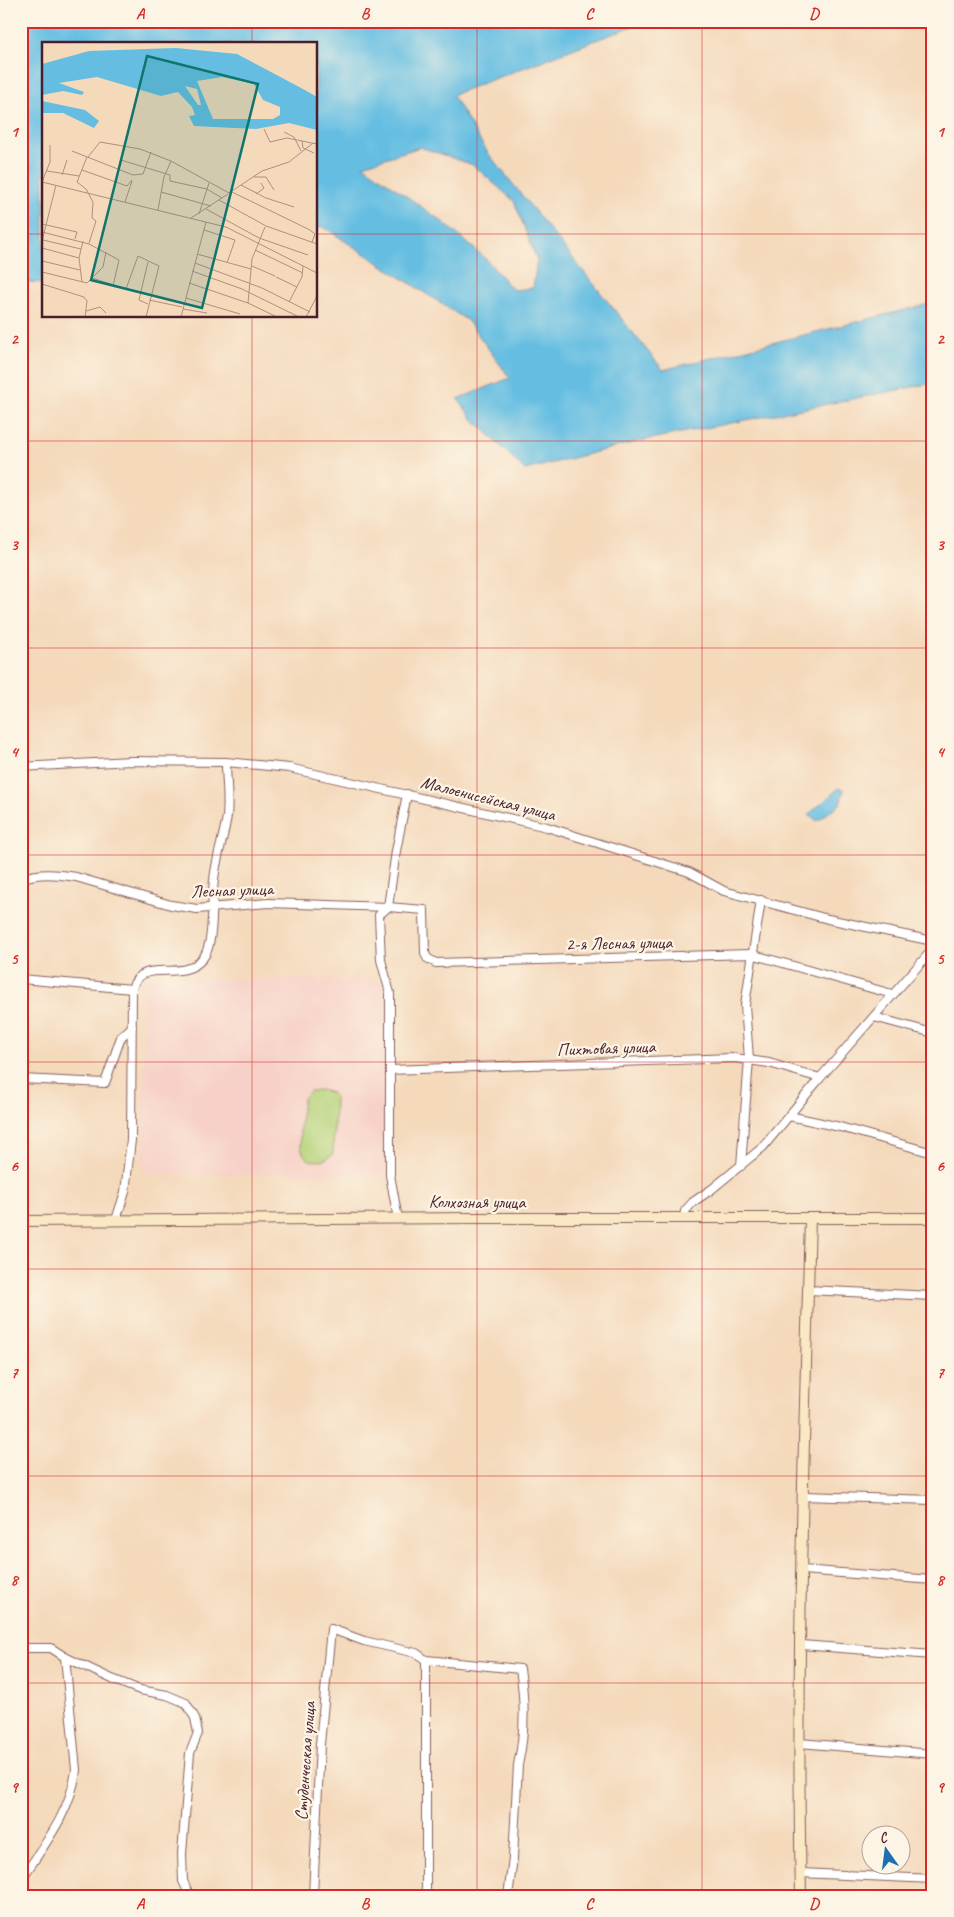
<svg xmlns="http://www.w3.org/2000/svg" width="954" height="1917" viewBox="0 0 954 1917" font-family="Caveat,sans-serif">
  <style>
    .built { fill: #f7d1c7 }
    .green { fill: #b6d37a; stroke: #807952 }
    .water { fill: #65bee2; stroke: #586e86; fill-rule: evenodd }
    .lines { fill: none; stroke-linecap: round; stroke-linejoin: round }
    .street-casing { stroke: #86605d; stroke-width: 10 }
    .secondary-casing { stroke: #86605d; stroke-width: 12 }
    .street { stroke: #fff; stroke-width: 8 }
    .secondary { stroke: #fae7c3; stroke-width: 10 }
    .grid { fill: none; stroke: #d62828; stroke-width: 1; stroke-opacity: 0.55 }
    .labels { text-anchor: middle; stroke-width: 4.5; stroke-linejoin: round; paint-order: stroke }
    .street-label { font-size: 18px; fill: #4a1f2b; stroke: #fcf5e5 }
    .inset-road { fill: none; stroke: #b08f81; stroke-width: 1 }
    .view { fill: #0f766e; fill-opacity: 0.15; stroke: #0f766e; stroke-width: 2.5 }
    .inset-edge { fill: none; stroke: #4a1f2b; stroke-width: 2.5 }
    .neatline { fill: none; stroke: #d62828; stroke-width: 2 }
    .grid-label { font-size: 16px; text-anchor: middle; font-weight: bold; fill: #d62828 }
  </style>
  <rect width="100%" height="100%" fill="#fcf5e5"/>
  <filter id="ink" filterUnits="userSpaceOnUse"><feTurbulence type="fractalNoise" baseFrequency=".02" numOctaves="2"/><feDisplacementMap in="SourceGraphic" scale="10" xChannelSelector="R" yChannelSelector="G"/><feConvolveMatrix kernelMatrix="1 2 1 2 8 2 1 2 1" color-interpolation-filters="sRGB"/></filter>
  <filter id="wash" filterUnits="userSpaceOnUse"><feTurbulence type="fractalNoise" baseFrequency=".0096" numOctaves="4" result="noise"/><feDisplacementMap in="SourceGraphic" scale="20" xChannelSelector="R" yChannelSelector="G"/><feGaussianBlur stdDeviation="1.12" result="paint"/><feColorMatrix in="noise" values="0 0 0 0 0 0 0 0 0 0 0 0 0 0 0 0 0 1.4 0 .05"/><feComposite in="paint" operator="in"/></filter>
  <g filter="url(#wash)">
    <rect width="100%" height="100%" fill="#f4d9bb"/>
    <path class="built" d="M144,978L382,980L385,1001L386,1174H143Z"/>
    <path class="green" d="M321,1090L332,1093L335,1099L333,1154C327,1159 322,1161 315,1161C292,1161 302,1113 303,1098L310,1091Z"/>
    <g class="water">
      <path d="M21,21H646L452,95L487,152L663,370L933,303V383L640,441L525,470L472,418L458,399L510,378L468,321L322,226L316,229V44H44V283L21,282ZM420,147L473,165L514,201L537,260L533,288L513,290L485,258L444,223L363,165Z"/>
      <path d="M839,788L844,790L840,804L817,821L809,814Z"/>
    </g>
  </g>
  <g filter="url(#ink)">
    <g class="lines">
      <defs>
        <g id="street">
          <path d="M21,767L131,761L226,762L289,768L547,827L689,872L724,891L828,919L933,941"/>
          <path d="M21,879C39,872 57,874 76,877L171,905L197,909L268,903L388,907L424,910L425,953L427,958L436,963L751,954L892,994"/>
          <path d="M21,979L132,989"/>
          <path d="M874,1017L933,1033"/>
          <path d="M390,1070L734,1058L769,1063L820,1078"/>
          <path d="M21,1079L105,1083L121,1037L132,1027"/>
          <path d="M789,1116L840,1127L933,1153"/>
          <path d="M741,1166L749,1059L745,1005L761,900"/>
          <path d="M684,1218L685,1211L693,1202L712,1189L763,1147L820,1078L933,949"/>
          <path d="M398,1219L390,1175V993L381,960L379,915L388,907L396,851L407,794"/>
          <path d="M116,1220L125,1192L131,1140L132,989C142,955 181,985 203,958C215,944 211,899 214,880C216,858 224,837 227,816C229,798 226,779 226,762"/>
          <path d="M808,1290L933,1296"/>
          <path d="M803,1496L933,1500"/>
          <path d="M802,1570L933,1580"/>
          <path d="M801,1645L933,1655"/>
          <path d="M21,1648H51L65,1657L112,1679L140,1690L167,1695L186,1703L195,1718L198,1733L190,1753L182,1854L183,1881L190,1896"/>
          <path d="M426,1660V1896"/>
          <path d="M799,1743L933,1754"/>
          <path d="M800,1873L933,1879"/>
          <path d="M21,1880C44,1845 71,1812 76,1770L65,1657"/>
          <path d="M313,1896L320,1744L331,1629L364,1641L416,1653L426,1660L520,1669C525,1700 525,1734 518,1765L513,1858L508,1896"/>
        </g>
        <g id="secondary">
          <path d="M21,1221L478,1218H933"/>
          <path d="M801,1896C796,1670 804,1444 810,1218"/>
        </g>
      </defs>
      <use href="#street" class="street-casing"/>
      <use href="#secondary" class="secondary-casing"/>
      <use href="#street" class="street"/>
      <use href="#secondary" class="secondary"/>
    </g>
  </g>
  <path class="grid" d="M252,21V44M477,21V1896M702,21V1896M21,234H44M316,234H933M252,316V1896M21,441H933M21,648H933M21,855H933M21,1062H933M21,1269H933M21,1476H933M21,1683H933"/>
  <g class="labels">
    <g class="street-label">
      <text transform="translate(488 798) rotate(14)" y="6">Малоенисейская улица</text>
      <text transform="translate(232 890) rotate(-2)" y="6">Лесная улица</text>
      <text transform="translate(619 943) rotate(-1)" y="6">2-я Лесная улица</text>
      <text transform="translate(606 1048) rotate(-2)" y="6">Пихтовая улица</text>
      <text x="477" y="1208">Колхозная улица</text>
      <text transform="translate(305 1761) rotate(-86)" y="6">Студенческая улица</text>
    </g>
  </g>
  <g transform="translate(42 42)">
    <rect width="275" height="275" fill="#f4d9bb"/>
    <path d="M134,6L195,12L261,47L275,55V88L247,81L214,87L152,84L147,74L153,73L150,65L136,50L119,54L55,35L17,41L42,50L40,53L21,49L0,53V22L47,9ZM180,35L212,42L221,58L238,65V73L231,77H171L155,39ZM143,44L155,47L159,63H156ZM0,59L43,68L57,79L52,86L21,71H0Z" fill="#65bee2" fill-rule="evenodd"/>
    <path class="inset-road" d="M222,87L228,100L245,96L275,102M242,90L252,95L259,109M260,99L261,106L272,111M30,109L91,133L101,132L109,110M45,115L35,140L44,147L51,160L50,176L54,179L47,201M46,115L58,100L98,107L129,119L187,151L220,129L247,120L271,101M79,118L128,133V139L165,147L180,156M40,128L85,144L90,138M5,129L37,134M20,133L25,118M212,135H224L232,148M0,140L8,120V103M0,140L184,185L275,231M199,143L224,156L252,165M119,150L169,164M190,150L268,188L273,192L270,200M214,152L222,146L219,141M177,158L224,184L275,202M83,160L90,139M164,167L217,196L266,213M116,168L122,135L129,119M157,172L167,141M149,176L186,152M0,182L35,190L33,197M162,188L193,198L185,221M0,190L47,202L77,218L71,244M1,198L39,207M0,199L14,143M0,206L37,216M213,208L261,231M155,212L209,227M0,219L38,228M153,221L220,246L268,270M210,224L233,234M150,229L200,247L257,275M0,230L45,241L61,225L64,210M234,235L255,245M50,236L84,247L96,214L117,224L104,275M40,240L37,216L41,199M147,241L206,261L235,275M0,242L42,255L45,259L43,275M144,256L198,272M107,258L140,265M247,260L260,235L261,224M206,261L210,217L223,185M106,262L97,258L106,220M141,267L165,271M44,269L58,265L64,271M139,275L164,180M264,275L275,254"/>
    <path class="view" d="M105,14L216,42L160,266L49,238Z"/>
    <rect width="275" height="275" class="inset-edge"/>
  </g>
  <rect width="954" height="1917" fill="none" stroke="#fcf5e5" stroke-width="55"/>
  <g transform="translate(886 1850) rotate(346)"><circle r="24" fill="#fcf5e5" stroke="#b59f9b"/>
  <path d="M0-4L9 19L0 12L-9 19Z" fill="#1f6fb2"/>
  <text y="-8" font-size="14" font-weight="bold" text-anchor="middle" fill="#4a1f2b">С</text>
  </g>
  <rect x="28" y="28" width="898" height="1862" class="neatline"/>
  <g class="grid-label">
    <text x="140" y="19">A</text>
    <text x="365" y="19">B</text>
    <text x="589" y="19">C</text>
    <text x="814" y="19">D</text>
    <text x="14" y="137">1</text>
    <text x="940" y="137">1</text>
    <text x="14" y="344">2</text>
    <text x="940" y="344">2</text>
    <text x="14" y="550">3</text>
    <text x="940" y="550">3</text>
    <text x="14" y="757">4</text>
    <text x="940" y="757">4</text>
    <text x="14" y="964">5</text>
    <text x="940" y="964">5</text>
    <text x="14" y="1171">6</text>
    <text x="940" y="1171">6</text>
    <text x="14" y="1378">7</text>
    <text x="940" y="1378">7</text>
    <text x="14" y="1585">8</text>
    <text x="940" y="1585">8</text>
    <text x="14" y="1792">9</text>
    <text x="940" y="1792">9</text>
    <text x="140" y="1909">A</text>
    <text x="365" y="1909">B</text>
    <text x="589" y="1909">C</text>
    <text x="814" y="1909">D</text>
  </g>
</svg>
